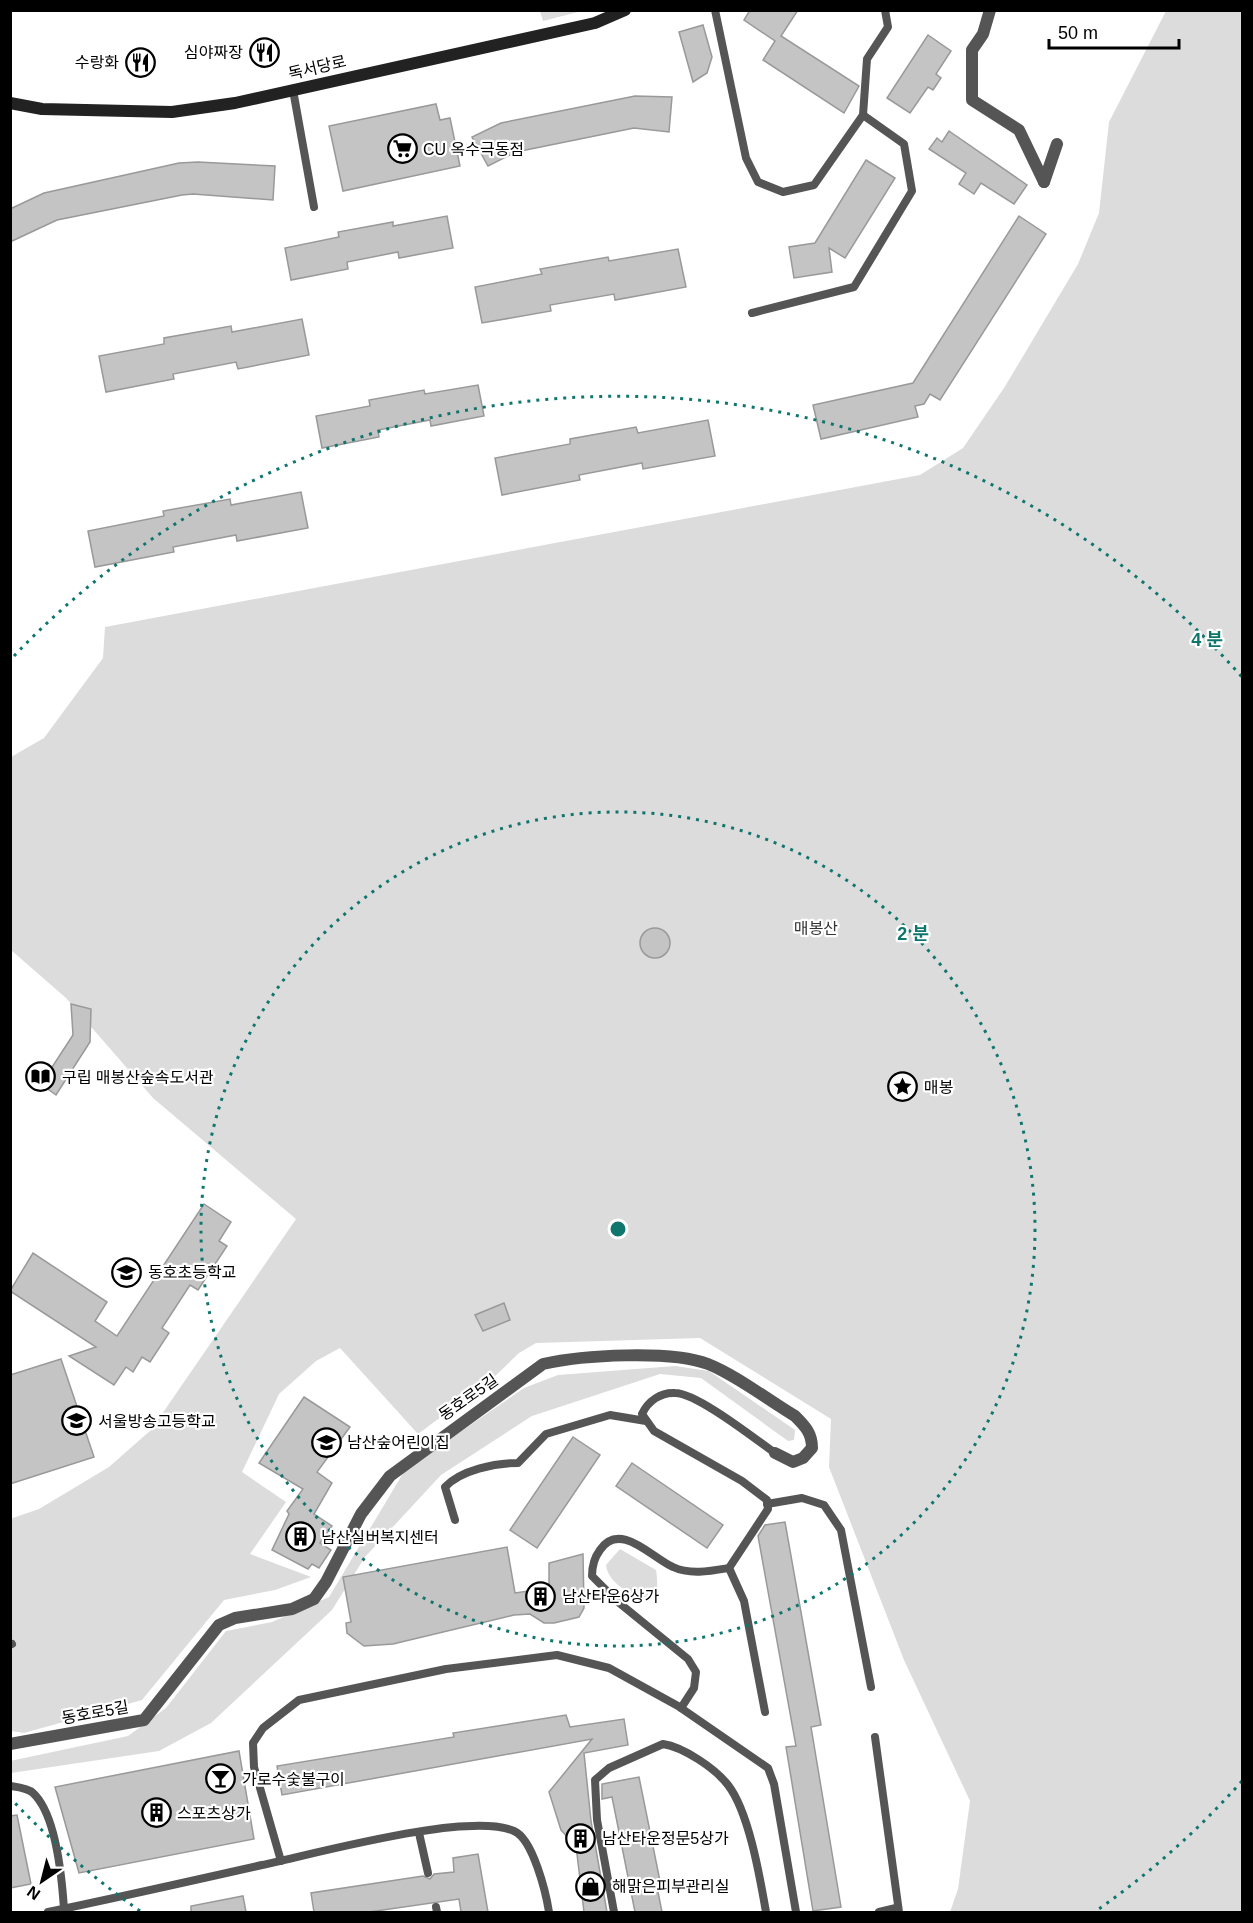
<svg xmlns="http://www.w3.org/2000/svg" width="1253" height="1923" viewBox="0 0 1253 1923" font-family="Helvetica,'Noto Sans KR',sans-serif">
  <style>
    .green { fill: #dcdcdc }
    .building { fill: #c4c4c4; stroke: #999; stroke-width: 1.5 }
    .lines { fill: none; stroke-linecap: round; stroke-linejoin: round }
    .service { stroke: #555; stroke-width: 8 }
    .minor { stroke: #555; stroke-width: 12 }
    .secondary { stroke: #222; stroke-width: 12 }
    .ring { fill: none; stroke: #0f766e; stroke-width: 3; stroke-dasharray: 3 6 }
    .labels { text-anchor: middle; stroke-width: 4.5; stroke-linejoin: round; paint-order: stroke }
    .poi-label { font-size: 16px; fill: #000; stroke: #fff; text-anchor: start }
    .street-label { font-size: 16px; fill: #000; stroke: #fff }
    .park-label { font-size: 16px; fill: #333; stroke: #fff }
    .centre { fill: #0f766e; stroke: #fff; stroke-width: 3 }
    .ring-label { font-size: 18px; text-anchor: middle; font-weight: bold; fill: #0f766e; stroke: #fff; stroke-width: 4.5; stroke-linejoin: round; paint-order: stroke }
  </style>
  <rect width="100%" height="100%" fill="#fff"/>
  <g class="green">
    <path d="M540,11V10L582,11L543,21Z"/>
    <path d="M1166,11H1242V1912H950L958,1889L970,1801L904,1660L829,1467L831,1419L700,1338L536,1343L519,1353L492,1379L418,1434L340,1348L316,1361L279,1394L242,1472L286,1502L250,1554L311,1577L275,1590L224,1600L142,1700L24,1733L11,1731L10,1519L39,1509L109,1467L151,1430L296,1219L153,1098L66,998L11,950V757L44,738L103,658L105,627L920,475L963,448L1004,388L1078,264L1099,213L1109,122Z"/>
    <path d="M675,1366L709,1371L795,1430L794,1440L788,1441L701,1378L660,1374L532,1416L441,1475L365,1557L332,1610L211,1723L159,1751L11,1773L10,1761L128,1736L166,1708L226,1631L272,1622L329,1597L405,1470L524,1388L558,1375Z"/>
    <path d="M620,1549L656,1570C658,1584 659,1594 647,1603C632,1594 608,1584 606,1565Z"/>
  </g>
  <g class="building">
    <path d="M750,10H798L781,36L859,86L844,113L763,60L775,41L744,20Z"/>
    <path d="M703,25L712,57L707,73L693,82L679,32Z"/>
    <path d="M928,35L951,51L936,74L941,78L933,90L928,87L910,113L887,98Z"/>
    <path d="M635,96L672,97L669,132L634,128L516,152L488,166L472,137L501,123Z"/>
    <path d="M436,104L440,120L450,118L460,166L343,191L329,126Z"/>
    <path d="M949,131L1027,185L1014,204L981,183L974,194L959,184L966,173L929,149L937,138L942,142Z"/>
    <path d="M866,160L895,178L845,258L829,248L832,272L794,278L789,247L815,243Z"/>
    <path d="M198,162L275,166L273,200L193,194L182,195L57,220L10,242V209L44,193L179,163Z"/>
    <path d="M447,216L453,248L399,258L398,252L347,262L348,269L291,280L285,248L339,237L338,232L393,222V226Z"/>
    <path d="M1019,216L1046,234L940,400L930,394L924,404L915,406L918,417L821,439L813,405L913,383Z"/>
    <path d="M678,249L686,287L615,300L614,294L550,305L551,311L482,323L475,287L542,274L540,269L608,257L609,261Z"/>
    <path d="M302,319L309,355L238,369L236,362L173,374L174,379L106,392L99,356L164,344V338L231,326L232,332Z"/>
    <path d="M478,385L484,416L431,426L430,420L378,430L379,437L322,448L316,416L370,406L369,400L424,390L425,394Z"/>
    <path d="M708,420L715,456L643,469L642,463L579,475L580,480L502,495L495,458L570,444V439L636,427L638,433Z"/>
    <path d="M301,492L308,528L237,541L236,535L173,547L174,552L95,567L88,531L164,516L163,511L230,499L231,505Z"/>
    <circle cx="655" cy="943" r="15"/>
    <path d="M71,1004L91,1009L90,1042L56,1095L41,1084L73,1035Z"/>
    <path d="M204,1204L231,1222L219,1241L227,1246L198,1290L190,1285L162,1328L169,1333L150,1362L142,1357L133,1372L126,1367L114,1385L69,1356L96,1347L10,1291L33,1253L107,1302L95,1321L117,1336Z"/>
    <path d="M504,1303L510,1320L483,1331L475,1315Z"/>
    <path d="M61,1359L94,1457L10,1484V1375Z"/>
    <path d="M304,1397L350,1427L317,1472L332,1483L314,1514L332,1526L320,1543L331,1550L319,1568L312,1564L308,1569L272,1550L289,1514L287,1511L303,1489L259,1463Z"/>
    <path d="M573,1437L600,1455L537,1548L510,1530Z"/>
    <path d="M632,1463L723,1525L707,1548L616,1486Z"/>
    <path d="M785,1522L821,1725L811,1727L841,1907L813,1911L786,1747L796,1746L758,1536L765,1525Z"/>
    <path d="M507,1547L515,1593L549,1588V1563L583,1554L584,1608L579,1617L554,1623H544L530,1614L514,1615L393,1644L364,1646L347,1633L346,1623L351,1622L343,1577Z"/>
    <path d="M566,1715L570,1727L624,1719L628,1745L584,1753L591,1821L607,1912H584L576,1846L561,1830L549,1792L592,1739L282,1795L277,1766L454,1737L453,1733Z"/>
    <path d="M239,1751L254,1839L79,1873L55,1787Z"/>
    <path d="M639,1777L661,1886L657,1887L662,1912H635L612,1797L602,1799V1784Z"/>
    <path d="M17,1815L31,1884L10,1888V1816Z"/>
    <path d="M478,1854L488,1912H461L459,1899L369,1912H314L311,1893L423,1876L430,1879L434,1874L454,1872L453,1858Z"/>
    <path d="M243,1896L246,1912H191V1906Z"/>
  </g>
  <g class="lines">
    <g class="service">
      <path d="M715,10L746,158L758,182L783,192L814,185L863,115L867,59L888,27L885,10"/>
      <path d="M293,90L314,207"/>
      <path d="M752,313L854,287L912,191L904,144L863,115"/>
      <path d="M767,1504L802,1498L824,1505L841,1530L871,1687"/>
      <path d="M455,1520L445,1487C461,1470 495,1463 518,1463L546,1434L610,1415L646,1421"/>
      <path d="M729,1568L744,1601L765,1712"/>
      <path d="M10,1645L12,1644"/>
      <path d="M681,1708L694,1688L696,1672L688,1659L618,1602L592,1576C592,1566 594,1558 600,1550C620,1520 653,1559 673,1567C690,1575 711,1571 729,1568L768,1509L767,1500L742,1481L654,1431L642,1414C648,1401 661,1392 675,1393C697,1393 755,1439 775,1453"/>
      <path d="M875,1737L899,1912"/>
      <path d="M10,1786C17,1787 28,1788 33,1793C56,1814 62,1879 64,1909"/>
      <path d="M419,1833L428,1873"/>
      <path d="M281,1861L254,1767L253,1743L263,1728L299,1700L446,1669L557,1655L609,1668L678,1706L768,1768L774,1784L796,1912"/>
      <path d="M436,1907L437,1912"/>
      <path d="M48,1912C120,1897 191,1881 262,1865C314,1854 469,1811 514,1831C533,1839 546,1893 549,1912"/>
      <path d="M614,1912L597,1820L595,1780L609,1768L663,1744C683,1747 715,1768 728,1785C749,1812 760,1878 766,1912"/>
      <path d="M879,1912L896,1908"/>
    </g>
    <g class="minor">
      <path d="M990,10L983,34L972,50V100L1019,130L1044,182"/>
      <path d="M1044,182L1057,144"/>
      <path d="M10,1744L144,1720L219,1625L235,1618L292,1609L314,1599L326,1582L361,1514L390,1476L543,1364C582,1355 671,1350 708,1364C736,1375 768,1400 795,1416C805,1426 812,1433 812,1448L803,1458L793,1462L775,1453"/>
    </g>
    <path class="secondary" d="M10,103L42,109L172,112L235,103L595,23L625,10"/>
  </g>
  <g class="ring">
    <circle cx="618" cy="1229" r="417"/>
    <path d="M1242 1781A833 833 0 0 1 1096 1911M140 1911A833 833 0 0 1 14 1802M14 656A833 833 0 0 1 1242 677"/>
  </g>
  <defs>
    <symbol id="restaurant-ring" viewBox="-11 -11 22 22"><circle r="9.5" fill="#fff" stroke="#000" stroke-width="1.5"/><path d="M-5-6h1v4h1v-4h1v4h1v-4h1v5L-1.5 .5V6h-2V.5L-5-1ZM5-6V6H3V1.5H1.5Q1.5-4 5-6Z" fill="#000"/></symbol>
    <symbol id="supermarket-ring" viewBox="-11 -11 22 22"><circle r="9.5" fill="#fff" stroke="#000" stroke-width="1.5"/><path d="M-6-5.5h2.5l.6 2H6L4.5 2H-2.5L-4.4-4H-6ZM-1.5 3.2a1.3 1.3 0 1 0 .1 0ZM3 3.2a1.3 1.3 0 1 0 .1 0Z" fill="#000"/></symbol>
    <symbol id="library-ring" viewBox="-11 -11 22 22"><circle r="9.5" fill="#fff" stroke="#000" stroke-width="1.5"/><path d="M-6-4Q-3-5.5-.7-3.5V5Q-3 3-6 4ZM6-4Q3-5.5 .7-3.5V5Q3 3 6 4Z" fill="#000"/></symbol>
    <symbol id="sight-ring" viewBox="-11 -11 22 22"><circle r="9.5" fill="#fff" stroke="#000" stroke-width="1.5"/><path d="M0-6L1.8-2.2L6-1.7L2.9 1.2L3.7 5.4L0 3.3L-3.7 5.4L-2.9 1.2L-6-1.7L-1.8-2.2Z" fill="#000"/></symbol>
    <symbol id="school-ring" viewBox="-11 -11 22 22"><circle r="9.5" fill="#fff" stroke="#000" stroke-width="1.5"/><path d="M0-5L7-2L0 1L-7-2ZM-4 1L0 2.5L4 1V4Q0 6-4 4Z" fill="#000"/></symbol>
    <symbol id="building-ring" viewBox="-11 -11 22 22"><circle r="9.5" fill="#fff" stroke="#000" stroke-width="1.5"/><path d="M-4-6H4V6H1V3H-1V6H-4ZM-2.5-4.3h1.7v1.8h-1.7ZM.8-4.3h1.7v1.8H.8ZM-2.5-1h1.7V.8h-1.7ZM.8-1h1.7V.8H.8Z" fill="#000"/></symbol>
    <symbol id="bar-ring" viewBox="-11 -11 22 22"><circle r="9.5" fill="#fff" stroke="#000" stroke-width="1.5"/><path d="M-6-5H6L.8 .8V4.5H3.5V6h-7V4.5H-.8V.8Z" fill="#000"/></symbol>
    <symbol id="shop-ring" viewBox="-11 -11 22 22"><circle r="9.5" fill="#fff" stroke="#000" stroke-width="1.5"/><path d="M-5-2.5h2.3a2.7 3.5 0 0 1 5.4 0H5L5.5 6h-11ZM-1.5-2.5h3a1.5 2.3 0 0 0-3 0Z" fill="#000"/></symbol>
  </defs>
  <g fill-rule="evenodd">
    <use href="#restaurant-ring" x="248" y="36" width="33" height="33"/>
    <use href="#restaurant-ring" x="124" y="46" width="33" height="33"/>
    <use href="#supermarket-ring" x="386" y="132" width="33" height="33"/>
    <use href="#library-ring" x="24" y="1060" width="33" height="33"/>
    <use href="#sight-ring" x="886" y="1070" width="33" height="33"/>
    <use href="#school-ring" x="110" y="1256" width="33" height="33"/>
    <use href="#school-ring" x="60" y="1404" width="33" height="33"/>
    <use href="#school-ring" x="310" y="1426" width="33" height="33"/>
    <use href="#building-ring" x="284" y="1520" width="33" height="33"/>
    <use href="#building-ring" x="524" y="1580" width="33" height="33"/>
    <use href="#bar-ring" x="204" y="1762" width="33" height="33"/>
    <use href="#building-ring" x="140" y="1796" width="33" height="33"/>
    <use href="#building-ring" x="564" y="1822" width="33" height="33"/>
    <use href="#shop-ring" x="574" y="1870" width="33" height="33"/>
  </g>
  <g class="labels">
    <g class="poi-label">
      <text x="243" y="58" text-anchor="end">심야짜장</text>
      <text x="119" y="68" text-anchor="end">수랑화</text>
      <text x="423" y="155">CU 옥수극동점</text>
      <text x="62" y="1083">구립 매봉산숲속도서관</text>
      <text x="924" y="1093">매봉</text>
      <text x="148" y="1278">동호초등학교</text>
      <text x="98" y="1427">서울방송고등학교</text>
      <text x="347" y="1448">남산숲어린이집</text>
      <text x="321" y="1543">남산실버복지센터</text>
      <text x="562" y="1602">남산타운6상가</text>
      <text x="242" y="1785">가로수숯불구이</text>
      <text x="177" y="1819">스포츠상가</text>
      <text x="602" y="1844">남산타운정문5상가</text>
      <text x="612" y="1892">해맑은피부관리실</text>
    </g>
    <g class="street-label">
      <text transform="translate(317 67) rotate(-13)" y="6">독서당로</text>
      <text transform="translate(468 1397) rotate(-35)" y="6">동호로5길</text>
      <text transform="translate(95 1712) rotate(-10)" y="6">동호로5길</text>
    </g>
    <g class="park-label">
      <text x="816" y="934">매봉산</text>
    </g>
  </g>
  <circle cx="618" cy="1229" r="9" class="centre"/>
  <g class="ring-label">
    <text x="1207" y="646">4 분</text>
    <text x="913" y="940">2 분</text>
  </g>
  <rect width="1253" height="1923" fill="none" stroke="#000000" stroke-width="24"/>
  <g transform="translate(42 1881) rotate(215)" stroke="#ffffff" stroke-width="4.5" paint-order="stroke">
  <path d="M0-4.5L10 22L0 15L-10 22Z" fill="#000000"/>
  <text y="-9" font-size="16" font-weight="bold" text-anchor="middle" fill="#000000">N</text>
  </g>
  <path d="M1049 39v9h130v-9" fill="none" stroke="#000000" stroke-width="3"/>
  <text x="1058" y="39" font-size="18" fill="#000000" stroke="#ffffff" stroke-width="4.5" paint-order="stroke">50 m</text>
</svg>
